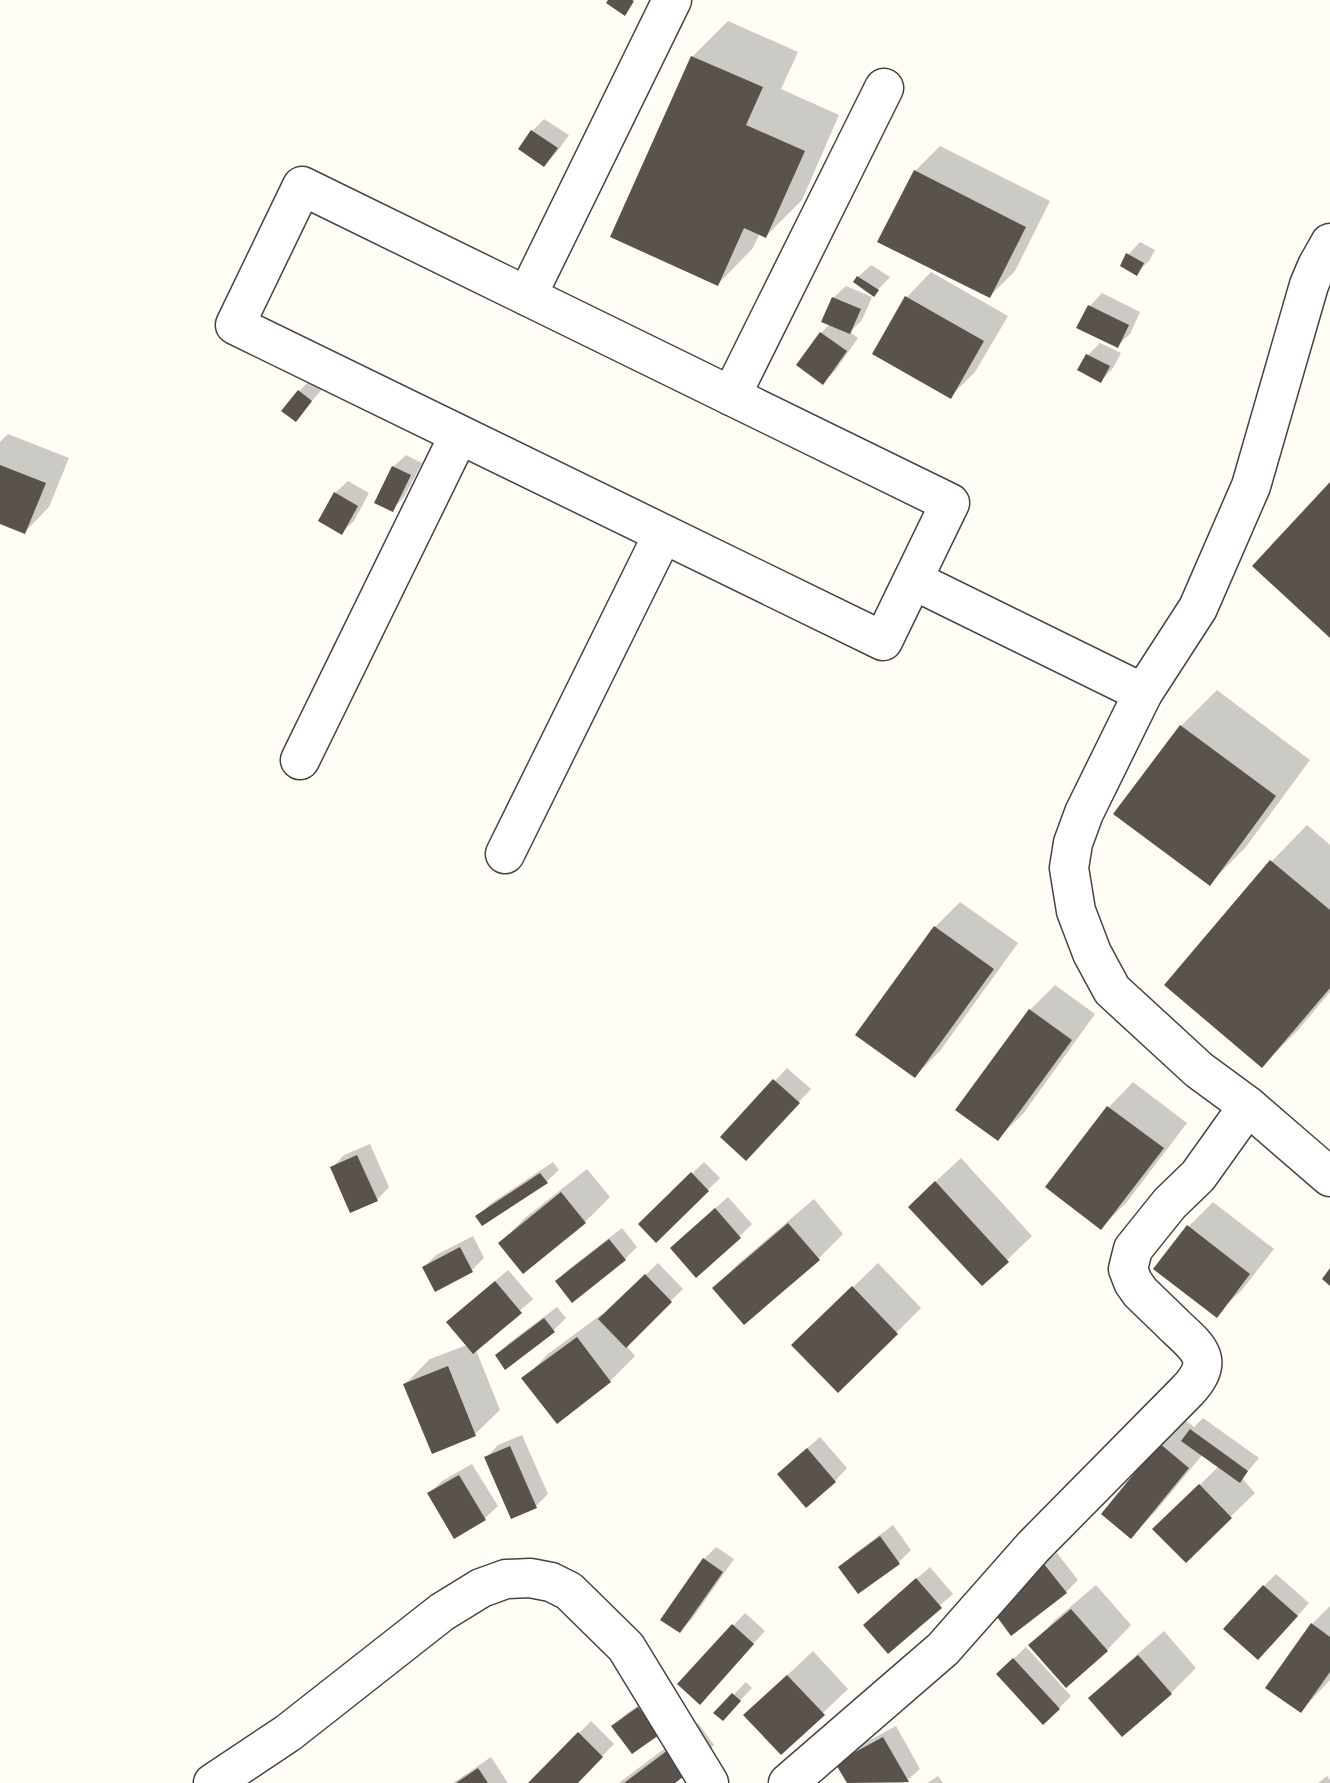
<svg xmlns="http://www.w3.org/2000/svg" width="1330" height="1783" viewBox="0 0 1330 1783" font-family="'Zilla Slab',serif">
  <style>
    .shadow { fill: #0003 }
    .building { fill: #5a524d }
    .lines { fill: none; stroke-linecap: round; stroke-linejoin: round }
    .street-casing { stroke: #444; stroke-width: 41 }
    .street { stroke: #fff; stroke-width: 38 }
  </style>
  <rect width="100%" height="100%" fill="#fffdf5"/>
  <g class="shadow">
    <path d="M728,21L798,52L781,89L839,115L802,200L766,236L760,233L753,248L718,284L692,57Z"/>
    <path d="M544,119L569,135L556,153L544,165L520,148L532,131Z"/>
    <path d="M940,146L1050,201L1015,271L990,296L915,171Z"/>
    <path d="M1140,242L1155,250L1149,261L1137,273L1128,255Z"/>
    <path d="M871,265L890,277L874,294L858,277Z"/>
    <path d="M931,272L1008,316L975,372L950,397L907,297Z"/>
    <path d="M846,286L872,297L862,320L850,332L858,338L835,371L822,383L821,333L830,324L833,298Z"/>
    <path d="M1102,293L1140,312L1130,334L1117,346L1079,327L1090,306Z"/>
    <path d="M1100,343L1121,353L1113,368L1101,381L1079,370L1088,355Z"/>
    <path d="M312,379L323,388L296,420L299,391Z"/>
    <path d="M8,434L69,458L49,507L25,532L0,522V442Z"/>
    <path d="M406,455L422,463L404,497L392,510L393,467Z"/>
    <path d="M348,481L369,493L354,521L341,533L335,493Z"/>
    <path d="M1217,690L1310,760L1245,848L1209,884L1181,726Z"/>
    <path d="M1307,825L1330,845V992L1298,1030L1262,1066L1166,984L1272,861Z"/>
    <path d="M960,902L1018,943L940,1051L915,1076L858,1035L935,927Z"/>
    <path d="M1055,985L1095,1014L1023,1114L998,1138L1030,1010Z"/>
    <path d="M787,1068L811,1089L758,1146L722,1137Z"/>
    <path d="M1133,1082L1187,1123L1126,1203L1101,1228L1048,1187L1109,1107Z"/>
    <path d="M370,1144L389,1187L377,1200L332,1168L344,1155Z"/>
    <path d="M961,1158L1032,1236L982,1284L935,1182Z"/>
    <path d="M553,1162L559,1170L546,1182L478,1216L490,1204Z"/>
    <path d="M704,1162L720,1178L656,1241L640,1224Z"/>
    <path d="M587,1169L610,1197L585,1222L500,1243L525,1218Z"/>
    <path d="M728,1197L752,1224L740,1236H684Z"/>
    <path d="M814,1199L843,1234L819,1258L745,1323L714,1288L739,1263Z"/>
    <path d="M1213,1202L1274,1249L1241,1291L1216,1315L1188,1227Z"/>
    <path d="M622,1228L637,1247L625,1259L557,1281L569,1269Z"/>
    <path d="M473,1236L484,1258L472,1270L424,1267L436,1255Z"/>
    <path d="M658,1263L683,1289L626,1345L635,1356L610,1381L524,1379L548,1354L602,1314L604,1315Z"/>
    <path d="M878,1263L921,1308L838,1391L818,1321Z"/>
    <path d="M508,1270L533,1299L476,1350L500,1410L475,1434L405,1384L430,1359L467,1345L461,1310Z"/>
    <path d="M557,1307L566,1318L554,1330L506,1368L497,1355L509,1343Z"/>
    <path d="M1203,1418L1259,1458L1242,1478L1255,1493L1186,1560L1155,1529L1219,1466L1203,1454L1155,1512L1131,1537L1160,1445L1185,1420L1194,1427Z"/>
    <path d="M522,1435L548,1494L536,1506L486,1458L498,1445Z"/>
    <path d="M820,1437L847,1468L835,1481L791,1462Z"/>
    <path d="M472,1464L498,1506L485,1518L455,1537L430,1493L442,1481Z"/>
    <path d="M893,1525L911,1550L899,1562L858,1592L841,1567L853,1555Z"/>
    <path d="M716,1547L734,1559L692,1619L680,1631L704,1559Z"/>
    <path d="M1057,1553L1078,1580L1066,1592L1003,1594Z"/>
    <path d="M930,1567L953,1594L888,1651L877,1613Z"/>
    <path d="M1276,1574L1309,1603L1271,1646L1264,1586Z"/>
    <path d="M1096,1585L1131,1625L1107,1650L1031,1645L1055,1620Z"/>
    <path d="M1330,1606V1680L1301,1711L1312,1624Z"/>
    <path d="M745,1613L765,1631L712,1690L733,1626Z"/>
    <path d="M1164,1631L1196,1668L1171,1693L1090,1698L1115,1674Z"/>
    <path d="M1026,1647L1071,1696L1059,1708L1010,1662Z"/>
    <path d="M813,1651L848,1689L781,1753L745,1715Z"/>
    <path d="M746,1682L752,1688L735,1706L716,1713Z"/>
    <path d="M651,1696L670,1721L614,1726L626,1714Z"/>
    <path d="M591,1721L614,1744L576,1783H530Z"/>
    <path d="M698,1723L714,1745L690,1770L672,1783H619Z"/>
    <path d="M896,1726L920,1769L904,1783H849L838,1763L850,1751Z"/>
    <path d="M491,1757L508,1783H453Z"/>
    <path d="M938,1776L943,1783H927Z"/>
    <path d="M1327,1776L1330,1780V1783H1318Z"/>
  </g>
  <g class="building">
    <path d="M608,0H632L634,1L625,16L606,3Z"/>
    <path d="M691,56L763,87L746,125L805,151L766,238L744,228L718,286L610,237Z"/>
    <path d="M531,130L558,148L544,167L518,149Z"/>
    <path d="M914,170L1026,227L990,298L877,242Z"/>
    <path d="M1126,253L1144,263L1137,276L1120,266Z"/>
    <path d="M857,276L879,290L874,297L853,282Z"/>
    <path d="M905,296L984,341L951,399L872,354Z"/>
    <path d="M832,297L861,309L850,334L821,322Z"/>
    <path d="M1088,305L1129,325L1118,348L1076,328Z"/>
    <path d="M820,332L847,351L823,385L796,365Z"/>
    <path d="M1086,354L1110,366L1101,383L1077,370Z"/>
    <path d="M298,390L312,401L296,422L281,411Z"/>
    <path d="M0,465L46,483L25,534L0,524Z"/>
    <path d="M392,466L411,475L393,512L374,503Z"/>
    <path d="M1330,482V638L1252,566Z"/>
    <path d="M334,492L358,506L342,535L318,521Z"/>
    <path d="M1180,725L1276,796L1210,886L1113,814Z"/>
    <path d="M1270,860L1330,910V988L1262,1068L1164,985Z"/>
    <path d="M934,926L994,969L915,1078L855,1035Z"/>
    <path d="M1029,1009L1072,1040L998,1141L955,1110Z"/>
    <path d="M773,1079L800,1103L746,1161L720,1137Z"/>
    <path d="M1107,1106L1164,1148L1101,1230L1045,1187Z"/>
    <path d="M357,1155L378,1201L350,1213L330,1167Z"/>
    <path d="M691,1172L709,1191L656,1243L638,1224Z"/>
    <path d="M540,1173L548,1183L482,1226L475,1216Z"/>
    <path d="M935,1181L1009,1262L982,1286L908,1207Z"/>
    <path d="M561,1192L586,1223L523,1274L498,1243Z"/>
    <path d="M715,1208L741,1238L696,1278L670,1248Z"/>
    <path d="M788,1223L820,1260L744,1325L712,1288Z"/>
    <path d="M1187,1225L1250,1274L1217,1318L1153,1269Z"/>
    <path d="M609,1239L626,1260L572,1303L555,1281Z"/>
    <path d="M460,1247L473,1272L435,1292L422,1267Z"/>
    <path d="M1330,1268V1286L1322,1279Z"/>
    <path d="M645,1274L672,1302L626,1348L598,1319Z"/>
    <path d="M495,1281L522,1313L473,1354L446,1322Z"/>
    <path d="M852,1286L898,1334L838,1393L791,1345Z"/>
    <path d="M544,1318L555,1332L505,1370L495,1355Z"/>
    <path d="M577,1337L611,1382L557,1424L521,1378Z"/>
    <path d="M448,1366L476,1436L432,1454L403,1384Z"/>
    <path d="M1190,1429L1248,1471L1240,1483L1181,1441Z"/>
    <path d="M1159,1443L1189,1468L1131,1539L1101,1514Z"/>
    <path d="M510,1446L537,1508L511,1519L484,1457Z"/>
    <path d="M807,1448L836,1482L806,1508L777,1474Z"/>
    <path d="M459,1475L486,1520L454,1539L427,1493Z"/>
    <path d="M1199,1484L1232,1518L1186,1563L1152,1529Z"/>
    <path d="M880,1536L900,1564L858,1594L838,1567Z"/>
    <path d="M703,1558L723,1572L680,1633L660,1620Z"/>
    <path d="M1044,1564L1067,1593L1011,1636L989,1606Z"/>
    <path d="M916,1578L942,1608L888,1654L863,1625Z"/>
    <path d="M1263,1585L1298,1616L1258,1660L1223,1629Z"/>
    <path d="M1071,1609L1108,1651L1066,1688L1028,1645Z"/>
    <path d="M1311,1623L1330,1637V1672L1301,1713L1265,1688Z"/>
    <path d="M732,1624L754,1644L700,1705L677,1684Z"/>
    <path d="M1138,1655L1172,1694L1122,1737L1088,1698Z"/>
    <path d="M1013,1658L1060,1709L1043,1725L996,1674Z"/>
    <path d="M787,1675L825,1715L781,1755L743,1715Z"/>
    <path d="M732,1693L741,1701L723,1721L713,1713Z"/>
    <path d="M638,1707L659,1735L632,1754L611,1726Z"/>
    <path d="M578,1732L603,1757L578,1783H528Z"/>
    <path d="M883,1737L909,1782L847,1783L835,1763Z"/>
    <path d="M672,1747L691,1771L675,1783H624Z"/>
    <path d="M478,1768L488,1783H456Z"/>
  </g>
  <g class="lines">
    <defs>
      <g id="street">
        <path d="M302,186L950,503L883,641L235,325Z"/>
        <path d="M527,296L672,0"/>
        <path d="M731,396L884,88"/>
        <path d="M913,580L1143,693"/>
        <path d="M300,760L459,435"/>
        <path d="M505,854L663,534"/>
        <path d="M1248,1106L1330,1177"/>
        <path d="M213,1783L288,1733L442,1612L481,1588L506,1579L530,1578L551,1582L569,1591L626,1647L709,1783"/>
        <path d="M788,1783L943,1649L1033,1547L1188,1390C1215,1361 1200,1349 1176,1327C1164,1315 1152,1304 1140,1292L1133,1282L1128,1269L1133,1249L1170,1203L1198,1176L1248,1106L1199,1070L1112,990L1092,953L1076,911L1069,868L1073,843L1084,813L1143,693L1198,608L1251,486L1309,285L1317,266L1330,243"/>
      </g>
    </defs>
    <use href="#street" class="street-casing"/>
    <use href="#street" class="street"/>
  </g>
</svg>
